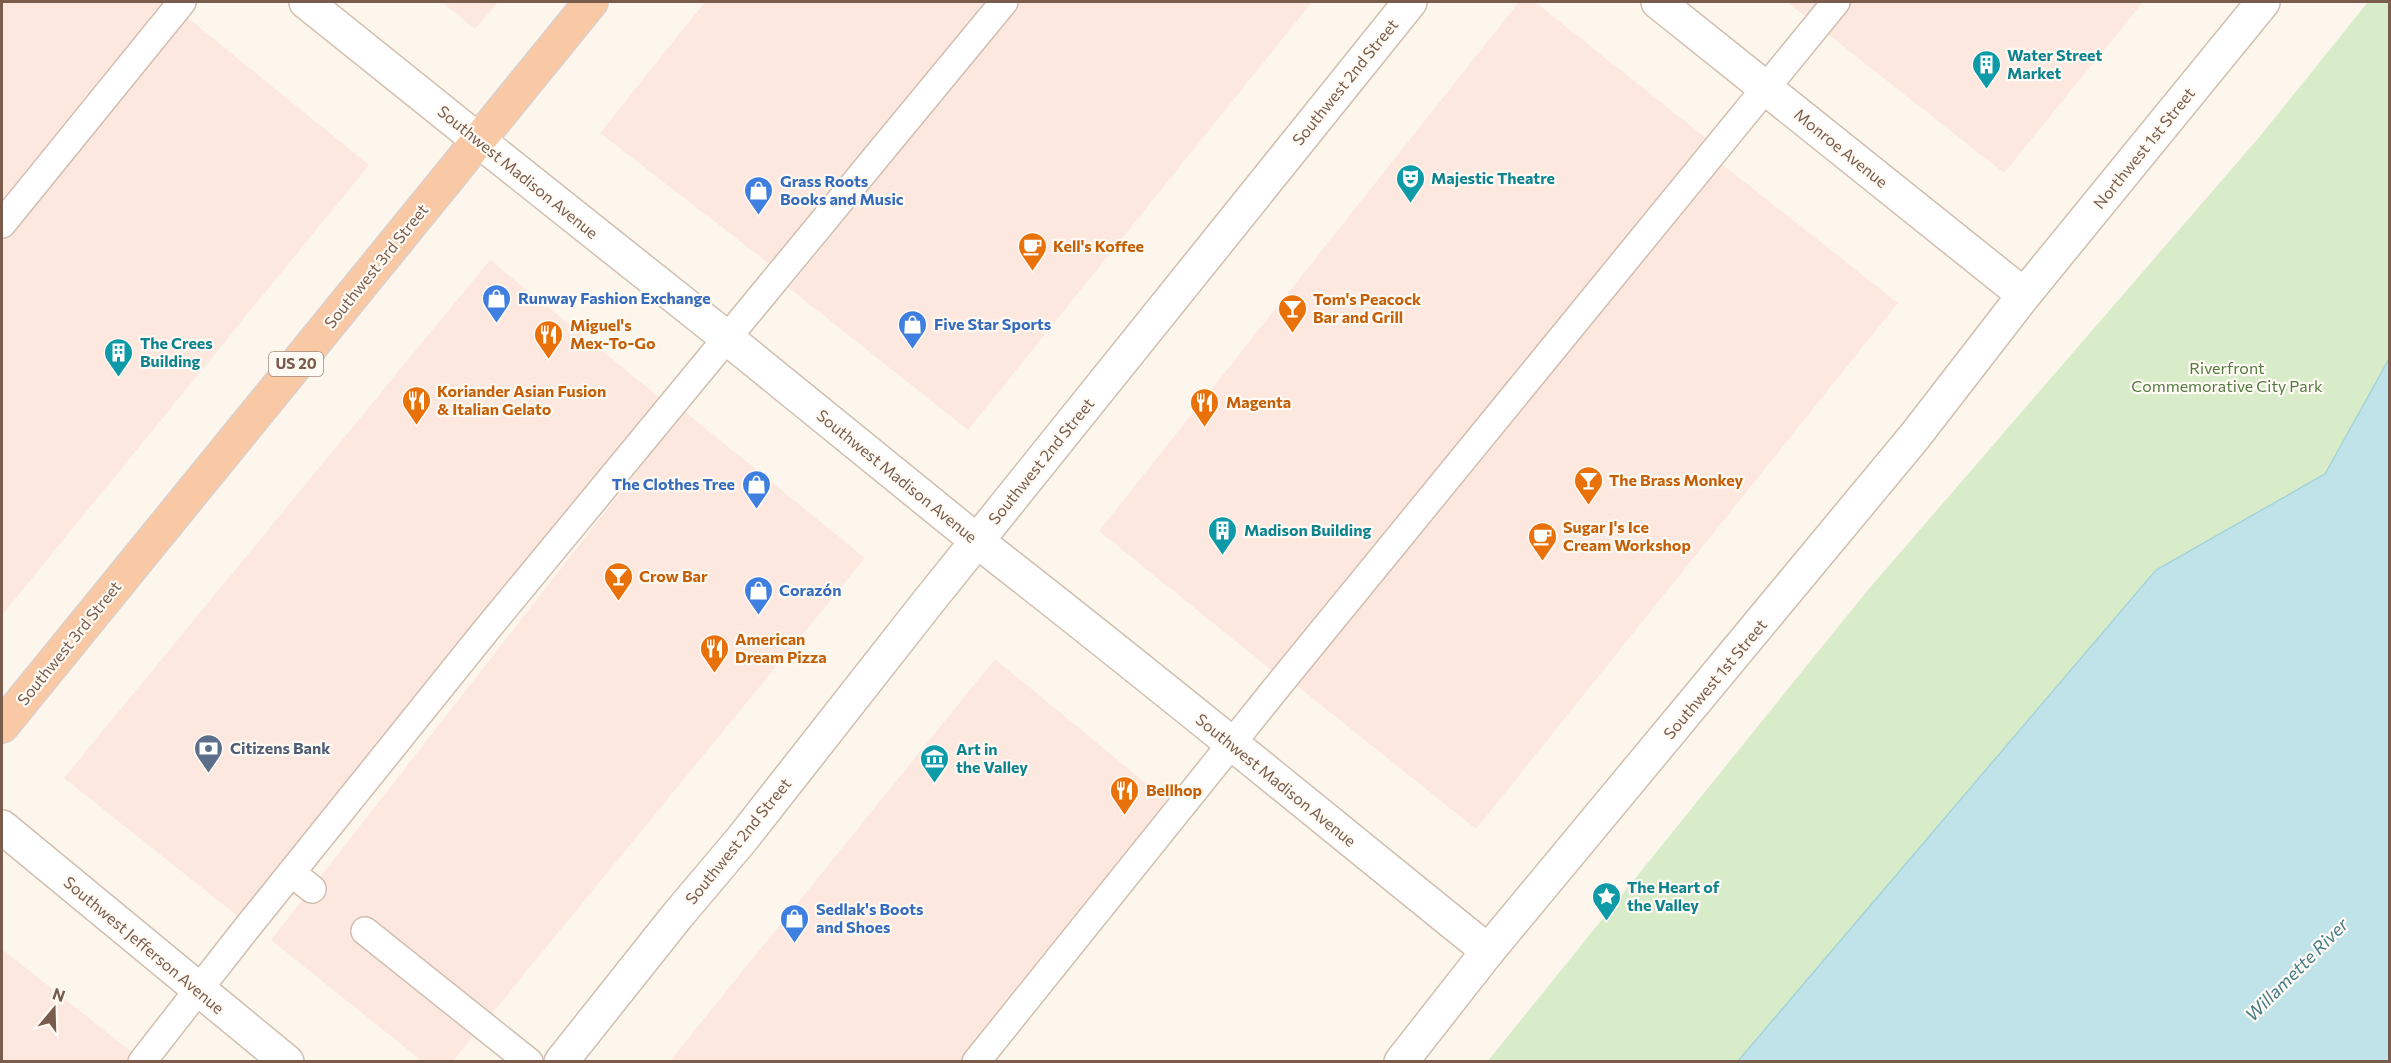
<svg xmlns="http://www.w3.org/2000/svg" width="2391" height="1063" viewBox="0 0 2391 1063" font-family="Commissioner,sans-serif">
  <style>
    .commercial { fill: #fde8e0 }
    .green { fill: #d8ecc9 }
    .water { fill: #bfe3e8; stroke: #a5d3da; stroke-width: 1.5 }
    .lines { fill: none; stroke-linecap: round; stroke-linejoin: round }
    .service-casing { stroke: #d1beb0; stroke-width: 30 }
    .minor-casing { stroke: #d1beb0; stroke-width: 36 }
    .tertiary-casing { stroke: #d1beb0; stroke-width: 36 }
    .secondary-casing { stroke: #d6c0b0; stroke-width: 36 }
    .trunk-casing { stroke: #dad1cd; stroke-width: 36 }
    .service { stroke: #fff; stroke-width: 27 }
    .minor { stroke: #fff; stroke-width: 33 }
    .tertiary { stroke: #fff; stroke-width: 33 }
    .secondary { stroke: #fff; stroke-width: 33 }
    .trunk { stroke: #f9c8a4; stroke-width: 33 }
    .labels { text-anchor: middle; stroke-width: 4.5; stroke-linejoin: round; paint-order: stroke }
    .shield { fill: #fffaf3; stroke: #a28b7f; stroke-width: 1.5 }
    .shield-label { font-size: 15px; font-weight: bold; fill: #7a5c4d }
    .culture-label { font-size: 16px; font-weight: bold; fill: #0d838f; stroke: #fffaf3; text-anchor: start }
    .street-label { font-size: 16px; fill: #7a5c4d; stroke: #fffaf3 }
    .shop-label { font-size: 16px; font-weight: bold; fill: #366cbe; stroke: #fffaf3; text-anchor: start }
    .food-label { font-size: 16px; font-weight: bold; fill: #c56008; stroke: #fffaf3; text-anchor: start }
    .park-label { font-size: 16px; fill: #537a41; stroke: #fffaf3 }
    .service-label { font-size: 16px; font-weight: bold; fill: #4e5e75; stroke: #fffaf3; text-anchor: start }
    .water-label { font-size: 18px; font-style: italic; fill: #437c86; stroke: #fffaf3 }
  </style>
  <rect width="100%" height="100%" fill="#fdf6ec"/>
  <g class="commercial">
    <path d="M2,2H168L369,165L2,615Z"/>
    <path d="M442,2H498L475,29Z"/>
    <path d="M705,2H989L776,269L600,133Z"/>
    <path d="M1018,2H1312L968,430L789,288Z"/>
    <path d="M1519,2H1535L1707,139L1274,672L1099,531Z"/>
    <path d="M1787,2H2143L2004,173Z"/>
    <path d="M1718,161L1898,303L1476,829L1296,685Z"/>
    <path d="M490,260L664,401L240,918L64,778Z"/>
    <path d="M684,411L865,558L453,1061H422L271,940Z"/>
    <path d="M995,659L1171,804L960,1061L669,1062Z"/>
    <path d="M2,949L134,1054L129,1061H2Z"/>
  </g>
  <path class="green" d="M2368,2H2389V359L2325,474L2156,570L1738,1061L1487,1062L1867,591L2261,135Z"/>
  <path class="water" d="M2389,359V1061H1738L2156,570L2325,474Z"/>
  <g class="lines">
    <defs>
      <g id="service">
        <path d="M2,224L182,2"/>
        <path d="M292,873L312,889"/>
        <path d="M365,931L529,1062"/>
        <path d="M142,1062L242,934L483,634L1004,2"/>
        <path d="M976,1062L1281,682L1836,2"/>
      </g>
      <g id="minor">
        <path d="M1658,2L2024,295"/>
        <path d="M977,541C1150,675 1318,814 1488,951"/>
        <path d="M1401,1062L1488,951L1915,436L2024,295L2263,2"/>
      </g>
      <g id="tertiary">
        <path d="M478,140L727,338L977,541"/>
        <path d="M2,827L287,1062"/>
        <path d="M561,1062L677,916L742,839L928,602L1410,2"/>
      </g>
      <path id="secondary" d="M306,2L478,140"/>
      <path id="trunk" d="M2,726L591,2"/>
    </defs>
    <use href="#service" class="service-casing"/>
    <use href="#minor" class="minor-casing"/>
    <use href="#tertiary" class="tertiary-casing"/>
    <use href="#secondary" class="secondary-casing"/>
    <use href="#trunk" class="trunk-casing"/>
    <use href="#service" class="service"/>
    <use href="#minor" class="minor"/>
    <use href="#tertiary" class="tertiary"/>
    <use href="#secondary" class="secondary"/>
    <use href="#trunk" class="trunk"/>
  </g>
  <defs>
    <symbol id="building-pin" viewBox="-11 -11 22 30"><path d="M0 17L-7.5 6A9.5 9.5 0 1 1 7.5 6Z" fill="#0f9aa8" stroke="#fffaf3"/><path d="M-4-6H4V6H1V3H-1V6H-4ZM-2.5-4.3h1.7v1.8h-1.7ZM.8-4.3h1.7v1.8H.8ZM-2.5-1h1.7V.8h-1.7ZM.8-1h1.7V.8H.8Z" fill="#fff"/></symbol>
    <symbol id="theatre-pin" viewBox="-11 -11 22 30"><path d="M0 17L-7.5 6A9.5 9.5 0 1 1 7.5 6Z" fill="#0f9aa8" stroke="#fffaf3"/><path d="M-5-5.5Q0-4 5-5.5V0Q5 5 0 6Q-5 5-5 0ZM-3.3-2.5H-1v1.5H-3.3ZM1-2.5H3.3v1.5H1ZM-2.8 1Q0 5.5 2.8 1Z" fill="#fff"/></symbol>
    <symbol id="shop-pin" viewBox="-11 -11 22 30"><path d="M0 17L-7.5 6A9.5 9.5 0 1 1 7.5 6Z" fill="#3f7fe0" stroke="#fffaf3"/><path d="M-5-2.5h2.3a2.7 3.5 0 0 1 5.4 0H5L5.5 6h-11ZM-1.5-2.5h3a1.5 2.3 0 0 0-3 0Z" fill="#fff"/></symbol>
    <symbol id="cafe-pin" viewBox="-11 -11 22 30"><path d="M0 17L-7.5 6A9.5 9.5 0 1 1 7.5 6Z" fill="#e8710a" stroke="#fffaf3"/><path d="M-5.5-4.5H6V0H3Q3 3.5 0 3.5H-2.5Q-5.5 3.5-5.5 0ZM3-3.2v2h1.7v-2ZM-6 4.5H4V6H-6Z" fill="#fff"/></symbol>
    <symbol id="bar-pin" viewBox="-11 -11 22 30"><path d="M0 17L-7.5 6A9.5 9.5 0 1 1 7.5 6Z" fill="#e8710a" stroke="#fffaf3"/><path d="M-6-5H6L.8 .8V4.5H3.5V6h-7V4.5H-.8V.8Z" fill="#fff"/></symbol>
    <symbol id="restaurant-pin" viewBox="-11 -11 22 30"><path d="M0 17L-7.5 6A9.5 9.5 0 1 1 7.5 6Z" fill="#e8710a" stroke="#fffaf3"/><path d="M-5-6h1v4h1v-4h1v4h1v-4h1v5L-1.5 .5V6h-2V.5L-5-1ZM5-6V6H3V1.5H1.5Q1.5-4 5-6Z" fill="#fff"/></symbol>
    <symbol id="bank-pin" viewBox="-11 -11 22 30"><path d="M0 17L-7.5 6A9.5 9.5 0 1 1 7.5 6Z" fill="#5c6f8a" stroke="#fffaf3"/><path d="M-6-4H6V4H-6ZM0-2.3a2.3 2.3 0 1 0 0 4.6a2.3 2.3 0 1 0 0-4.6Z" fill="#fff"/></symbol>
    <symbol id="museum-pin" viewBox="-11 -11 22 30"><path d="M0 17L-7.5 6A9.5 9.5 0 1 1 7.5 6Z" fill="#0f9aa8" stroke="#fffaf3"/><path d="M0-6L6-3V-2H-6V-3ZM-5-1h2V3h-2ZM-1-1h2V3h-2ZM3-1h2V3H3ZM-6 4H6V6H-6Z" fill="#fff"/></symbol>
    <symbol id="sight-pin" viewBox="-11 -11 22 30"><path d="M0 17L-7.5 6A9.5 9.5 0 1 1 7.5 6Z" fill="#0f9aa8" stroke="#fffaf3"/><path d="M0-6L1.8-2.2L6-1.7L2.9 1.2L3.7 5.4L0 3.3L-3.7 5.4L-2.9 1.2L-6-1.7L-1.8-2.2Z" fill="#fff"/></symbol>
  </defs>
  <g fill-rule="evenodd">
    <use href="#building-pin" x="1970" y="48" width="33" height="45"/>
    <use href="#theatre-pin" x="1394" y="162" width="33" height="45"/>
    <use href="#shop-pin" x="742" y="174" width="33" height="45"/>
    <use href="#cafe-pin" x="1016" y="230" width="33" height="45"/>
    <use href="#shop-pin" x="480" y="282" width="33" height="45"/>
    <use href="#bar-pin" x="1276" y="292" width="33" height="45"/>
    <use href="#shop-pin" x="896" y="308" width="33" height="45"/>
    <use href="#restaurant-pin" x="532" y="318" width="33" height="45"/>
    <use href="#building-pin" x="102" y="336" width="33" height="45"/>
    <use href="#restaurant-pin" x="400" y="384" width="33" height="45"/>
    <use href="#restaurant-pin" x="1188" y="386" width="33" height="45"/>
    <use href="#bar-pin" x="1572" y="464" width="33" height="45"/>
    <use href="#shop-pin" x="740" y="468" width="33" height="45"/>
    <use href="#building-pin" x="1206" y="514" width="33" height="45"/>
    <use href="#cafe-pin" x="1526" y="520" width="33" height="45"/>
    <use href="#bar-pin" x="602" y="560" width="33" height="45"/>
    <use href="#shop-pin" x="742" y="574" width="33" height="45"/>
    <use href="#restaurant-pin" x="698" y="632" width="33" height="45"/>
    <use href="#bank-pin" x="192" y="732" width="33" height="45"/>
    <use href="#museum-pin" x="918" y="742" width="33" height="45"/>
    <use href="#restaurant-pin" x="1108" y="774" width="33" height="45"/>
    <use href="#sight-pin" x="1590" y="880" width="33" height="45"/>
    <use href="#shop-pin" x="778" y="902" width="33" height="45"/>
  </g>
  <g class="labels">
    <rect class="shield" x="269" y="352" width="54" height="24" rx="4.5"/>
    <g class="shield-label">
      <text x="296" y="369">US 20</text>
    </g>
    <g class="culture-label">
      <text x="2007" y="61">Water Street<tspan x="2007" dy="18">Market</tspan></text>
      <text x="1431" y="184">Majestic Theatre</text>
      <text x="140" y="349">The Crees<tspan x="140" dy="18">Building</tspan></text>
      <text x="1244" y="536">Madison Building</text>
      <text x="956" y="755">Art in<tspan x="956" dy="18">the Valley</tspan></text>
      <text x="1627" y="893">The Heart of<tspan x="1627" dy="18">the Valley</tspan></text>
    </g>
    <g class="street-label">
      <text transform="translate(1345 82) rotate(-51)" y="6">Southwest 2nd Street</text>
      <text transform="translate(1841 148) rotate(39)" y="6">Monroe Avenue</text>
      <text transform="translate(2144 148) rotate(-51)" y="6">Northwest 1st Street</text>
      <text transform="translate(518 172) rotate(39)" y="6">Southwest Madison Avenue</text>
      <text transform="translate(376 266) rotate(-51)" y="6">Southwest 3rd Street</text>
      <text transform="translate(1041 461) rotate(-51)" y="6">Southwest 2nd Street</text>
      <text transform="translate(897 476) rotate(39)" y="6">Southwest Madison Avenue</text>
      <text transform="translate(69 643) rotate(-51)" y="6">Southwest 3rd Street</text>
      <text transform="translate(1715 679) rotate(-50)" y="6">Southwest 1st Street</text>
      <text transform="translate(1276 780) rotate(39)" y="6">Southwest Madison Avenue</text>
      <text transform="translate(738 841) rotate(-51)" y="6">Southwest 2nd Street</text>
      <text transform="translate(144 945) rotate(40)" y="6">Southwest Jefferson Avenue</text>
    </g>
    <g class="shop-label">
      <text x="780" y="187">Grass Roots<tspan x="780" dy="18">Books and Music</tspan></text>
      <text x="518" y="304">Runway Fashion Exchange</text>
      <text x="934" y="330">Five Star Sports</text>
      <text x="735" y="490" text-anchor="end">The Clothes Tree</text>
      <text x="779" y="596">Corazón</text>
      <text x="816" y="915">Sedlak's Boots<tspan x="816" dy="18">and Shoes</tspan></text>
    </g>
    <g class="food-label">
      <text x="1053" y="252">Kell's Koffee</text>
      <text x="1313" y="305">Tom's Peacock<tspan x="1313" dy="18">Bar and Grill</tspan></text>
      <text x="570" y="331">Miguel's<tspan x="570" dy="18">Mex-To-Go</tspan></text>
      <text x="437" y="397">Koriander Asian Fusion<tspan x="437" dy="18">&amp; Italian Gelato</tspan></text>
      <text x="1226" y="408">Magenta</text>
      <text x="1609" y="486">The Brass Monkey</text>
      <text x="1563" y="533">Sugar J's Ice<tspan x="1563" dy="18">Cream Workshop</tspan></text>
      <text x="639" y="582">Crow Bar</text>
      <text x="735" y="645">American<tspan x="735" dy="18">Dream Pizza</tspan></text>
      <text x="1146" y="796">Bellhop</text>
    </g>
    <g class="park-label">
      <text x="2227" y="374">Riverfront<tspan x="2227" dy="18">Commemorative City Park</tspan></text>
    </g>
    <g class="service-label">
      <text x="230" y="754">Citizens Bank</text>
    </g>
    <g class="water-label">
      <text transform="translate(2297 970) rotate(-45)" y="6">Willamette River</text>
    </g>
  </g>
  <rect width="2391" height="1063" fill="none" stroke="#7a5c4d" stroke-width="6"/>
  <g transform="translate(54 1009) rotate(19)" stroke="#fffaf3" stroke-width="4.5" paint-order="stroke">
  <path d="M0-4.5L10 22L0 15L-10 22Z" fill="#7a5c4d"/>
  <text y="-9" font-size="16" font-weight="bold" text-anchor="middle" fill="#7a5c4d">N</text>
  </g>
</svg>
